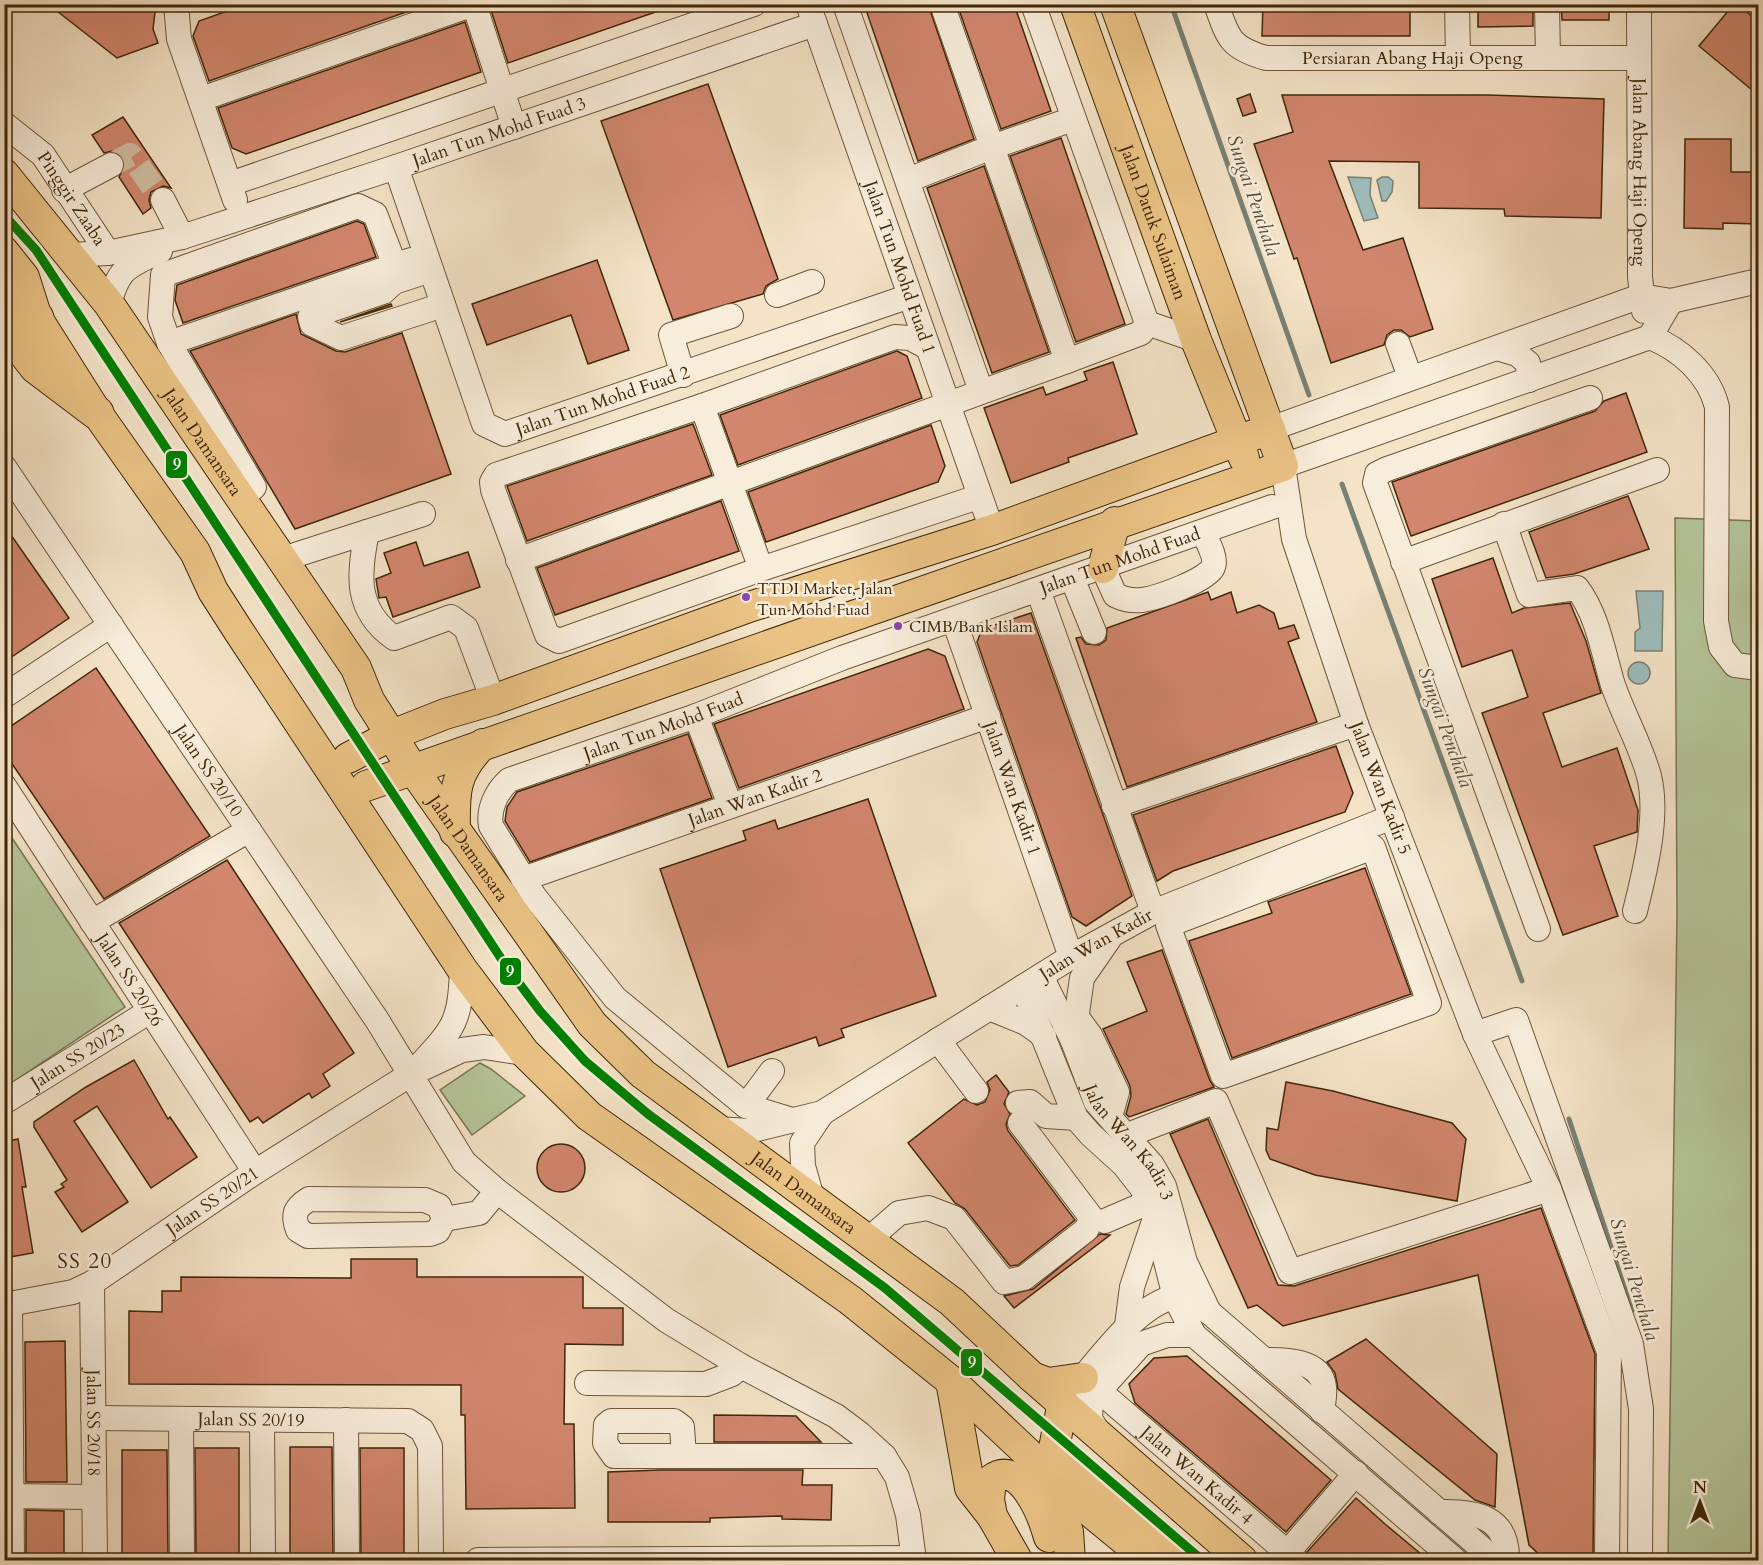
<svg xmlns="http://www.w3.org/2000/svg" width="1763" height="1565" viewBox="0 0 1763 1565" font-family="Cardo,serif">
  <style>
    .green { fill: #b5c59a; stroke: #7a7651; stroke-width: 1.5 }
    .water { fill: #9ebdbd; stroke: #788175; stroke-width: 1.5 }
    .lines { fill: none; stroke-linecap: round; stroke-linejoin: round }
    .stream { stroke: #788175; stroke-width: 5 }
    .building { fill: #d1866d; stroke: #402708; stroke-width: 1.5 }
    .minor-tunnel { stroke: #d0bda1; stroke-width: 24; stroke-dasharray: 24 12; stroke-linecap: butt }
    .minor-casing { stroke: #6d5638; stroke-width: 26 }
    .major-casing { stroke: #402708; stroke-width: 32 }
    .highway-casing { stroke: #402708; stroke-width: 35 }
    .minor { stroke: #f8eddb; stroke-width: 24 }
    .major { stroke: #eac284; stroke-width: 30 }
    .highway { stroke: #eac284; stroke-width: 33 }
    .metro-1-casing { stroke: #f8eddb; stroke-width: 14 }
    .metro-1 { stroke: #008000; stroke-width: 9 }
    .bus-dot { fill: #8e44ad; stroke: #f8eddb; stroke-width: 2 }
    .labels { text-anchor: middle; stroke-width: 5; stroke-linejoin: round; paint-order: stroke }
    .bus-label { font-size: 16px; fill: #402708; stroke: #f8eddb; text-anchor: start }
    .street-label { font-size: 18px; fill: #402708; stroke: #f8eddb }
    .water-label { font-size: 20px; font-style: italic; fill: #584c35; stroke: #f8eddb }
    .quarter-label { font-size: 21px; letter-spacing: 1.5px; fill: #402708; stroke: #f8eddb }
    .line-badge { stroke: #f8eddb; stroke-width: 2 }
    .badge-label { font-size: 16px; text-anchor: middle; font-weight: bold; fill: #fff }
  </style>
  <rect width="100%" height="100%" fill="#f4e3c7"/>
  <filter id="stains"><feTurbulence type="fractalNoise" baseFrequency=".00333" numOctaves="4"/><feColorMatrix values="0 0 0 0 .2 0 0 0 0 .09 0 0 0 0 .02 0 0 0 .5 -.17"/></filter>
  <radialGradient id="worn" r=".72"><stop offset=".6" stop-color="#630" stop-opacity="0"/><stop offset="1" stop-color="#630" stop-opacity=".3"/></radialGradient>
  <g class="green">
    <path d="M1675,518L1758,521V1560H1668L1677,915Z"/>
    <path d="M4,826L125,1007L4,1088Z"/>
    <path d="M480,1063L491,1069L525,1096L472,1135L440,1090Z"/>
  </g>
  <g class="water">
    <path d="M1348,177L1371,178L1370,195L1378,218L1364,221Z"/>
    <path d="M1382,177H1388L1393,181L1392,192L1386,201H1382L1377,180Z"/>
    <path d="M1636,591H1663L1662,651H1635V632L1640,628Z"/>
    <circle cx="1639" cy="673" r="11"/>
  </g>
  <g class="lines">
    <g class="stream">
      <path d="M1171,4L1309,395"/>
      <path d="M1342,484L1522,981"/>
      <path d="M1569,1119L1632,1311"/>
    </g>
  </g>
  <g class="building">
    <path d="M48,4H156L153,29L158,43L117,58Z"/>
    <path d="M247,4H429L209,81L193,36L199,21Z"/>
    <path d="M489,4H669L670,7L508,63Z"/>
    <path d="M864,4H928L974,139L918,161Z"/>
    <path d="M957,4H1014L1051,111L1001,129Z"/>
    <path d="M1263,4H1410V36H1262Z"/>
    <path d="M1478,4H1533V26L1478,27Z"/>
    <path d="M1561,4H1609V20H1562Z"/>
    <path d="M1734,4H1738L1758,22V95L1699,46Z"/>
    <path d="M465,22L481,72L246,154L232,148L218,108Z"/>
    <path d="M708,84L778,279L766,286L763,294L673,320L601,121Z"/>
    <path d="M1250,94L1256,112L1243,116L1237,99Z"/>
    <path d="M1282,95H1487L1604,99L1601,218L1505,216L1504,209L1419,208V162L1329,161L1363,250L1403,238L1433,329L1410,337L1401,330H1394L1387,335L1384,345L1331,363L1297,258L1294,259L1254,144L1293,132Z"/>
    <path d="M123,117L171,188L163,186L151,192L149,200L151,208L143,214L119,177L125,166L123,158L112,151L104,153L92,135Z"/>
    <path d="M1061,138L1125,324L1076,342L1010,156Z"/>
    <path d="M1685,139H1731V172H1758V224L1723,223V229L1684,228Z"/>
    <path d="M984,166L1049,352L992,373L927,188Z"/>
    <path d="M357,221L364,224L376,257L183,323L175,300L177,285Z"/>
    <path d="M597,260L629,350L588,364L571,315L487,345L472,304Z"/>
    <path d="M391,304L392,306L340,322L388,305Z"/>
    <path d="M296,314L301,334L336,351L345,352L402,333L451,474L295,529L190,351Z"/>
    <path d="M897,351L907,356L922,398L738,465L720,415Z"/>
    <path d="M1113,362L1137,434L1068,458L1069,462L1011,483L984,408L1043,387L1046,395L1087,380L1084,372Z"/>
    <path d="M1626,393L1647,452L1411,536L1392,482L1595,411L1604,401Z"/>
    <path d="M693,424L712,475L527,541L507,486Z"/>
    <path d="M931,425L945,466L938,482L766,542L748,492Z"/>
    <path d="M1628,496L1649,549L1574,574L1546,578L1529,532Z"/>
    <path d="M721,501L739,551L555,615L537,568Z"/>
    <path d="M4,525L69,618L4,662Z"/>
    <path d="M416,542L424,566L468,552L480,587L393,617L386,597L379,598L376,579L391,573L384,553Z"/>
    <path d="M1493,558L1512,613L1524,608L1570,603L1586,641L1601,693L1543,713L1562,767L1617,748L1638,810L1637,832L1594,846L1618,916L1563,935L1482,713L1528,697L1512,650L1462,667L1432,579Z"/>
    <path d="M1208,592L1211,600L1231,592L1237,613L1259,605L1274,613L1279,629L1294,625L1299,638L1288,642L1317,722L1127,787L1076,638L1081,637L1086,644L1099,645L1106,640L1107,628Z"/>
    <path d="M1031,613L1132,896L1086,926L1072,917L977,642L982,629Z"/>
    <path d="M928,649L945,656L964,709L739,788L714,724Z"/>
    <path d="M96,668L210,836L104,899L4,752V731Z"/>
    <path d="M688,734L712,798L530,862L505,821L507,807L517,792Z"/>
    <path d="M1336,746L1353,793L1345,812L1173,871L1157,881L1133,815Z"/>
    <path d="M868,799L936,996L841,1029L844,1037L819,1046L816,1037L728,1067L660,869L746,840L743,831L775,820L778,829Z"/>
    <path d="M227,860L354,1053L323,1074L330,1086L312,1098L309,1093L263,1123L258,1117L250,1122L119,923Z"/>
    <path d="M1365,868L1411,994L1232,1058L1189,941L1272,913L1268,902Z"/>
    <path d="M1162,950L1210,1081L1214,1087L1129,1117L1126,1114L1131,1096L1130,1086L1103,1029L1147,1011L1127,962Z"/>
    <path d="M134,1060L168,1119L170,1117L197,1157L151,1188L97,1106L74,1121L128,1202L82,1232L55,1192L64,1187L61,1184L67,1180L34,1127V1122L86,1087Z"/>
    <path d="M996,1075L1009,1092L1004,1104L1010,1114L1006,1124L1008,1131L1075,1220L1018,1265L1010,1266L965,1209L955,1203L908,1143L964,1099L977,1105L985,1102L990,1090L987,1082Z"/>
    <path d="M1286,1082L1333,1091L1452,1123L1466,1139L1457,1201L1315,1175L1270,1159L1266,1150L1267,1128L1278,1130Z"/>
    <path d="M1208,1119L1278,1285L1294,1286L1541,1208L1595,1354L1593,1560L1542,1557L1529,1545L1478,1275L1283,1326L1257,1305L1248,1308L1170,1134Z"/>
    <path d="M18,1139L26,1187H22L33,1253L4,1258V1142Z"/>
    <circle cx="561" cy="1168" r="24"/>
    <path d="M1100,1234L1110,1235L1014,1308L1004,1296L1033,1289Z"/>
    <path d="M351,1259H417V1277H583V1308H623V1345L565,1344L564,1424H574L575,1508L466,1509L465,1415H461V1385L129,1384V1311L162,1312V1291H181V1277L351,1278Z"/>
    <path d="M1366,1339L1497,1454L1495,1507L1475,1500L1338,1389L1335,1373L1327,1362Z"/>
    <path d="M65,1341L67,1482H26L25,1342Z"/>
    <path d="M1187,1356L1331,1480L1286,1532L1135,1403L1129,1384L1154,1358Z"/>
    <path d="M714,1415L796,1416L821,1442H714Z"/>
    <path d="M290,1447H332L333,1560H290Z"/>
    <path d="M195,1448H239V1560H196Z"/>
    <path d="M360,1448H404V1560H361Z"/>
    <path d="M122,1450H167L168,1560H122Z"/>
    <path d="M660,1470H803L802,1485H832L831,1520L782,1519V1516L710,1518V1522H608V1472Z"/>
    <path d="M1356,1498L1385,1524L1428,1560H1310L1307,1552Z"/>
    <path d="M26,1510L64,1511V1560H26Z"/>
  </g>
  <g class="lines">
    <path class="minor-tunnel" d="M111,165L130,155L163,200"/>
    <defs>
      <g id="minor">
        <path d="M176,4L179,39L235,200"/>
        <path d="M474,4L514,127"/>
        <path id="s1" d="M808,4L992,530"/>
        <path d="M845,4L981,391"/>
        <path d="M942,4L1067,361"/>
        <path d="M1033,4L1147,323"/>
        <path id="s2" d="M1216,4C1228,38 1230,48 1266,58H1639"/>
        <path d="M1457,4L1458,58"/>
        <path d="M1547,4L1548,58"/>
        <path id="s3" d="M1639,4L1640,277L1644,311"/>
        <path d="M201,99L474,4"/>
        <path id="s4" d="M4,124L43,155L108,253"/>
        <path id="s5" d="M396,167L484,424L505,434L910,296"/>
        <path d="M908,180L992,147L1073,119"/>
        <path d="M230,184L754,4"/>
        <path d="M64,190L111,165"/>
        <path d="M163,200L182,237"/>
        <path id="s6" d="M71,255L108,253L182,237L396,167L815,24"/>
        <path d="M431,270L394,282L383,292L310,317L312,324L341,338L443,305"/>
        <path d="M777,295L812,282"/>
        <path d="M109,304C119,267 127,267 160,251"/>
        <path d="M1147,323L1196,340"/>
        <path d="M1650,337C1680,349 1709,374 1717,407L1716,621L1721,647L1735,665L1758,668"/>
        <path d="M169,343L411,260"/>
        <path d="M1398,344L1410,377"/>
        <path d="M927,347L910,338L895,337L702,406L496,475L492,482L493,490L547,635L559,641L761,569L978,497"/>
        <path d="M1497,348L1517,354L1528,363L1529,380"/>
        <path d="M683,375L671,335L731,316"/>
        <path d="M702,406L761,569"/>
        <path d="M1270,429L1641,296L1671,301L1758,281"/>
        <path id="s7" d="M4,467L377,1020L464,1162L497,1191L666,1320L741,1366L836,1416L860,1434L884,1456L897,1477L908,1515L914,1560"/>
        <path d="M241,498L254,487L169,343L160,317L163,275L358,206L375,214L395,266"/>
        <path d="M1504,524L1529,595L1577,588C1597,614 1603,651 1612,682C1622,713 1640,743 1649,776C1659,816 1645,871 1635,911"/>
        <path d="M367,532L423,514"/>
        <path d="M283,559L367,532C358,575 355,610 394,638L451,617L466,628L493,700"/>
        <path d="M518,560L1067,361L1141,333L1147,323"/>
        <path d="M1403,562L1657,470"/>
        <path d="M1103,568L1115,595C1123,599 1133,601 1142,600C1157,598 1208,580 1213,567C1217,558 1207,541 1203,532"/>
        <path d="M1072,578L1094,632"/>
        <path d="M1038,590L1153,912"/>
        <path id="s8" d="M954,620L1071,957"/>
        <path d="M4,696L111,625"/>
        <path d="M696,716L730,805"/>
        <path id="s9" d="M4,786L255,1172"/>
        <path d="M1114,806L1356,724"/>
        <path d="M1373,847L1429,1003L1223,1076L1168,925Z"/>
        <path id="s10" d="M523,879L988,716"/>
        <path d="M92,922L249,830"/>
        <path d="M1538,929L1375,483L1377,474L1387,469L1590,398"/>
        <path id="s11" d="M1041,976L1073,1041L1096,1102L1152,1165L1164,1186L1185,1262L1209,1312"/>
        <path d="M1023,987L1076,1118L1091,1135L1124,1165L1142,1188L1155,1218L1175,1297L1194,1335L1455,1560"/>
        <path d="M989,1008L1026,1023L1044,1036"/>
        <path d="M1076,1016L1090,1035L1117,1092L1110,1117"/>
        <path d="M1475,1034L1516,1020L1631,1344L1641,1409L1640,1560"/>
        <path d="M938,1040L976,1091"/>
        <path d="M1073,1041L1082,978L1109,939"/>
        <path d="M419,1066C455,1027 460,1022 462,969"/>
        <path id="s12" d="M4,1102L150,1011"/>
        <path d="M1018,1103L1030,1102L1046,1116L1076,1118"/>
        <path d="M746,1106L772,1071"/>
        <path id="s13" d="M792,1120L746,1106L615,998L534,896L491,826C488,809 496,792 509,780L696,716L842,658L1272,507"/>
        <path id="s14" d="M717,1129L749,1131L822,1113L1071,957L1153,912L1392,817"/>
        <path d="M1128,1135L1216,1101L1290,1272L1549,1189"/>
        <path d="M812,1198L803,1166L802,1143L822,1113"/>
        <path d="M309,1199L425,1200L439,1206L444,1219L438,1231L430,1234L308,1236L298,1230C292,1214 295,1208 309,1199Z"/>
        <path d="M444,1219L479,1213L497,1191"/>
        <path d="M1105,1221L1149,1202"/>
        <path d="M869,1239L899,1213L928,1208L954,1218L1004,1282L1024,1278L1087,1229L1091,1217L1020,1123"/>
        <path id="s15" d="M92,1283L95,1560"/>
        <path d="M10,1304L12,1560"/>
        <path id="s16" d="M4,1305L73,1292L92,1283L255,1172L411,1074L462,1050L484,1047L525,1053"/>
        <path d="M1127,1325L1132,1287L1154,1221"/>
        <path d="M1264,1360C1283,1360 1321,1359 1324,1387C1325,1395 1323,1404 1322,1411"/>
        <path d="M587,1383L706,1384L732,1374L741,1366"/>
        <path id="s17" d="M1102,1388L1104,1395L1296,1560"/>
        <path d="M1072,1391C1096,1363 1137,1304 1175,1297C1188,1295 1199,1306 1209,1312L1495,1560"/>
        <path id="s18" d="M93,1418L408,1421L422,1430L430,1446L431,1560"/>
        <path d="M181,1419L182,1560"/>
        <path d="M262,1420L263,1560"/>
        <path d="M346,1420L347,1560"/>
        <path d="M1101,1436L1090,1419L1091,1400L1141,1344L1167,1335H1194"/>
        <path d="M684,1456H614L605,1443L606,1425L611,1421H674L682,1427L684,1456H884"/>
        <path d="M4,1496L94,1497"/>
        <path d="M1439,1512C1475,1511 1508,1516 1507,1560"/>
        <path d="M1287,1553L1356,1473"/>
        <path d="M478,1560L914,1558"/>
        <path d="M1607,1560L1609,1352L1549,1189L1475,1034L1356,724L1294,539L1283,466L1650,337L1671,301"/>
      </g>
      <g id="major">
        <path id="s19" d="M1075,4L1196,340L1244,458"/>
        <path id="s20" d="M4,174L109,304L356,668L369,700L412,768L592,1024L643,1074L952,1302L1032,1377L1242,1560"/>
        <path d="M4,252L24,277L37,318L97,413L195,552L213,591L238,630L462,969L525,1053L589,1116L850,1300L951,1381L1087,1509L1149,1560"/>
        <path d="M1103,568L1115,522"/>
        <path d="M348,758L392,735L445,714L493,700L749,607L992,530L1270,429"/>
        <path d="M366,786L1283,466L1115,4"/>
        <path d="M455,832C454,792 454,773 483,744"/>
        <path d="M1032,1377L1048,1383L1083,1378"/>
        <path d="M951,1381L970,1488L992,1516L1017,1560"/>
        <path d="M1063,1402L1049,1474L1068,1532L1070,1560"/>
        <path d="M1056,1454L1177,1560"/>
        <path d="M992,1516L989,1499L991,1480C1021,1457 1043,1516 1049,1537"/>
      </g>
      <g id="highway">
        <path d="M4,288L37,318"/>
        <path d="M4,326L36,367L97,413"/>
      </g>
    </defs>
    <use href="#minor" class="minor-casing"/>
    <use href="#major" class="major-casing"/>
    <use href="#highway" class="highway-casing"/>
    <use href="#minor" class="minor"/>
    <use href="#major" class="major"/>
    <use href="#highway" class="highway"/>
    <defs>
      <path id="metro-1" d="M4,215L36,250L506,966L540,1011L585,1061L648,1114L885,1288L1202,1560"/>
    </defs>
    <use href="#metro-1" class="metro-1-casing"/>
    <use href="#metro-1" class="metro-1"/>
  </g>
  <g class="bus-dot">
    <circle cx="746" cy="597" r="5"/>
    <circle cx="898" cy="626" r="5"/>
  </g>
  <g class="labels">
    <g class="bus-label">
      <text x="757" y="594">TTDI Market, Jalan<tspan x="757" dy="21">Tun Mohd Fuad</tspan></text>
      <text x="909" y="632">CIMB/Bank Islam</text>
    </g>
    <g class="street-label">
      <text dy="6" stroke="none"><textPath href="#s2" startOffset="225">Persiaran Abang Haji Openg</textPath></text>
      <text dy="6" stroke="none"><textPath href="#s6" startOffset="447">Jalan Tun Mohd Fuad 3</textPath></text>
      <text dy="6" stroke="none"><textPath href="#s3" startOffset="168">Jalan Abang Haji Openg</textPath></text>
      <text dy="6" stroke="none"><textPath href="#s4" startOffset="102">Pinggir Zaaba</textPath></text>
      <text dy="6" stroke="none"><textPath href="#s19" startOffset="232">Jalan Datuk Sulaiman</textPath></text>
      <text dy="6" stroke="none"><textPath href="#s1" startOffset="279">Jalan Tun Mohd Fuad 1</textPath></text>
      <text dy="6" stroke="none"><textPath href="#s5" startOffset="398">Jalan Tun Mohd Fuad 2</textPath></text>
      <text dy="6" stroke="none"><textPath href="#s20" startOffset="334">Jalan Damansara</textPath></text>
      <text dy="6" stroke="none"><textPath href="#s13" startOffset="1131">Jalan Tun Mohd Fuad</textPath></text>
      <text dy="6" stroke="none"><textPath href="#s13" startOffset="645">Jalan Tun Mohd Fuad</textPath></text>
      <text dy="6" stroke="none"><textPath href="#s7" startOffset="366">Jalan SS 20/10</textPath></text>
      <text dy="6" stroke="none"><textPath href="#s8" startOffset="178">Jalan Wan Kadir 1</textPath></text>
      <text transform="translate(1381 788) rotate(69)" y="6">Jalan Wan Kadir 5</text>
      <text dy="6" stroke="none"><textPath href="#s10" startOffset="246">Jalan Wan Kadir 2</textPath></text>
      <text dy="6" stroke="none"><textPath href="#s20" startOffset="820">Jalan Damansara</textPath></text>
      <text dy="6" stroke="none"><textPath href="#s14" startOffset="429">Jalan Wan Kadir</textPath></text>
      <text dy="6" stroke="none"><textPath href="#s9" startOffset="231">Jalan SS 20/26</textPath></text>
      <text dy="6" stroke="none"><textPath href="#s12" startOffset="87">Jalan SS 20/23</textPath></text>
      <text dy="6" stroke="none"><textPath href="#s11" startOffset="190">Jalan Wan Kadir 3</textPath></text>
      <text dy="6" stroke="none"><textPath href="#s20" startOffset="1306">Jalan Damansara</textPath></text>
      <text dy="6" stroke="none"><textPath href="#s16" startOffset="237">Jalan SS 20/21</textPath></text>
      <text dy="6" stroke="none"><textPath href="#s18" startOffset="158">Jalan SS 20/19</textPath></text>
      <text dy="6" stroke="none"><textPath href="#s15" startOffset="140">Jalan SS 20/18</textPath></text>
      <text dy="6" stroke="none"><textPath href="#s17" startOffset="130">Jalan Wan Kadir 4</textPath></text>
    </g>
    <g class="water-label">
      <text transform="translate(1254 195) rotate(71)" y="7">Sungai Penchala</text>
      <text transform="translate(1446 727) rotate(70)" y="7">Sungai Penchala</text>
      <text transform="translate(1635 1279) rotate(73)" y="7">Sungai Penchala</text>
    </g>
    <g class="quarter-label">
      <text x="85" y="1268">SS 20</text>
    </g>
  </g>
  <g class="line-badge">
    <rect x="165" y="450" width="23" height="29" rx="6" fill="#008000"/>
    <rect x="499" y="957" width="23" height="29" rx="6" fill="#008000"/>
    <rect x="960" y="1348" width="23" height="29" rx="6" fill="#008000"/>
  </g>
  <g class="badge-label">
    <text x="177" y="470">9</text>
    <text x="510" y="977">9</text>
    <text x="972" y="1368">9</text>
  </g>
  <rect width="1763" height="1565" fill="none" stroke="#f4e3c7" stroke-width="24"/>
  <rect x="6" y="6" width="1751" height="1553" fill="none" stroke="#402708" stroke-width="3"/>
  <rect x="12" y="12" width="1739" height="1541" fill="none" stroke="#402708" stroke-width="1.5"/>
  <g transform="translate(1700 1502)" stroke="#f8eddb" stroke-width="4.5" paint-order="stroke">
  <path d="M0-4.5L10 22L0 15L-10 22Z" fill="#402708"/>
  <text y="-9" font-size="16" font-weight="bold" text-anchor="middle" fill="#402708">N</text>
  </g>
  <rect width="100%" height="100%" filter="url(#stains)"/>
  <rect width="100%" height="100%" fill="url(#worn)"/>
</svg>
